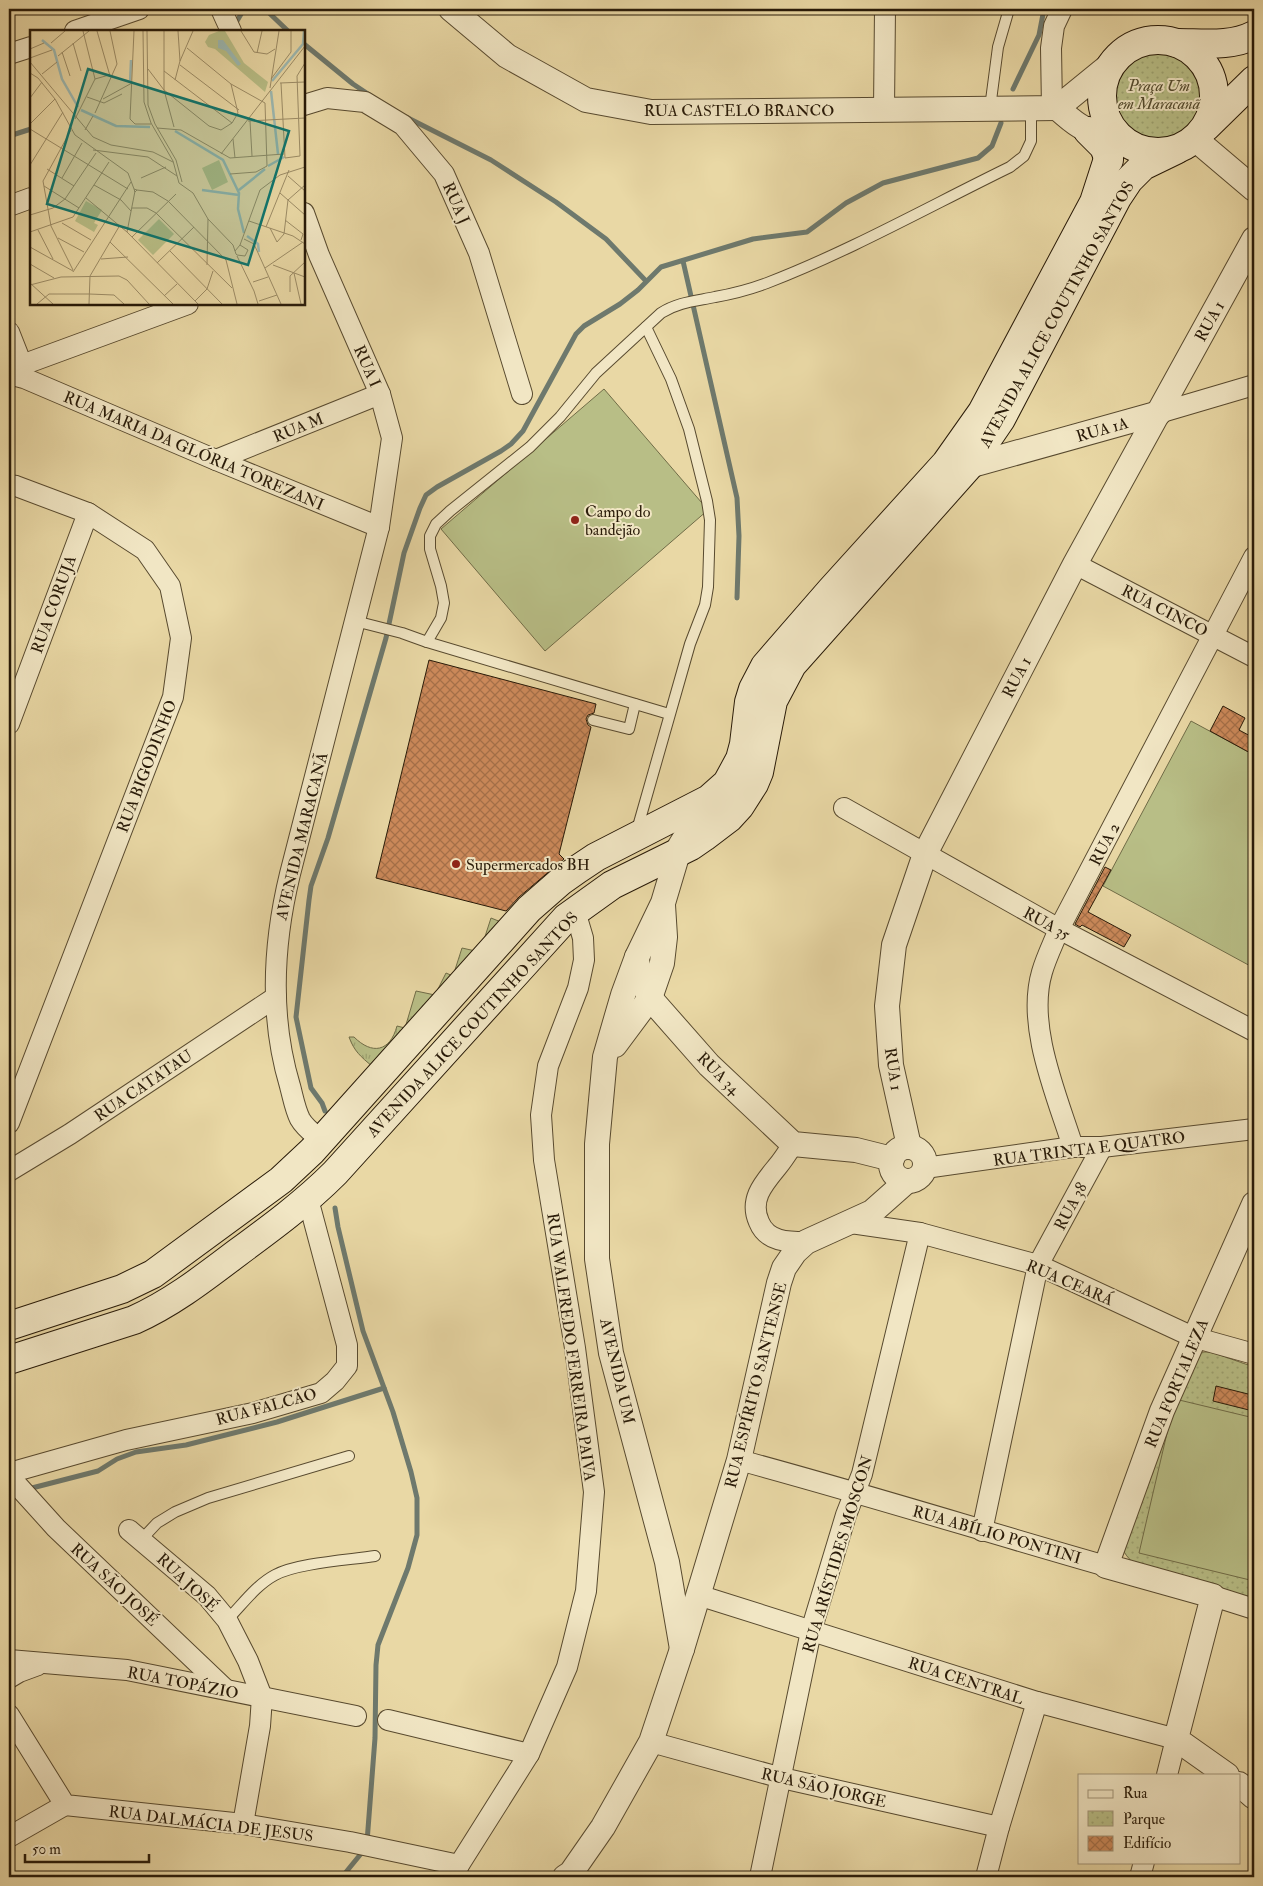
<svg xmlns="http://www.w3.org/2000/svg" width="1263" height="1886" viewBox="0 0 1263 1886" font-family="'IM FELL Double Pica',serif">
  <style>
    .grass { fill: url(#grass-tufts); stroke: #706c47 }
    .park { fill: url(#park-dots); stroke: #706c47 }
    .pitch { fill: #b8be86; stroke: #706c47 }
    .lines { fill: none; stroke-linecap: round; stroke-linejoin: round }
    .stream { stroke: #6e796d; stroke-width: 5 }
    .building { fill: url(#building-cross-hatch); stroke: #281a08 }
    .service-casing { stroke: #584a2f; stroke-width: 12 }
    .minor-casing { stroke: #584a2f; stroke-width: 22 }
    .tertiary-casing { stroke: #584a2f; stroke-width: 26 }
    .secondary-casing { stroke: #281a08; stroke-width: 30 }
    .service { stroke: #f1e6c4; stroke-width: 10 }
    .minor { stroke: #f1e6c4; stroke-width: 20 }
    .tertiary { stroke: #f1e6c4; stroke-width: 24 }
    .secondary { stroke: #f1e6c4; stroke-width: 28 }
    .poi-dot { fill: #8f2418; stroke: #f1e6c4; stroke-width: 2 }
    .labels { text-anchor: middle; stroke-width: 4; stroke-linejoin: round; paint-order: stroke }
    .park-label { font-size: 16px; font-style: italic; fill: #534b2e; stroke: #f1e6c4 }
    .street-label { font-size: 16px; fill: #281a08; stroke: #f1e6c4 }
    .poi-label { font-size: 16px; fill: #281a08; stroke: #f1e6c4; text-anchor: start }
    .inset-river { fill: none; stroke: #9cb8b1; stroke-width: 2.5 }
    .inset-road { fill: none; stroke: #9c8c66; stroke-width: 1 }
    .view { fill: #0f766e; fill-opacity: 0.15; stroke: #0f766e; stroke-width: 2.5 }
    .inset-edge { fill: none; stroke: #281a08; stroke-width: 2.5 }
  </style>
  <defs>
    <pattern id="grass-tufts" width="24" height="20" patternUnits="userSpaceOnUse" patternTransform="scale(1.25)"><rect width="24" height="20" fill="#b8be86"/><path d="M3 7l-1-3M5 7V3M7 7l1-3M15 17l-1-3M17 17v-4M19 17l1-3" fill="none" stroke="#9ea372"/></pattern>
    <pattern id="park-dots" width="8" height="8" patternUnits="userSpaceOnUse" patternTransform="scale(1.25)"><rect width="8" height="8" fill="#b8be86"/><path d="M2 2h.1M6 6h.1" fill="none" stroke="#9ea372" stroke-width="1.8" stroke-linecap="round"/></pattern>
    <pattern id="building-cross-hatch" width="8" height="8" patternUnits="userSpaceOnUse" patternTransform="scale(1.25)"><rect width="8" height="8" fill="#cd8a5b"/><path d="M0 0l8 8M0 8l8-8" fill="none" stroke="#a67049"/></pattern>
  </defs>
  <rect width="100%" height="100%" fill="#e9d8a5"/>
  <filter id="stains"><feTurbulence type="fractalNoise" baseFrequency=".004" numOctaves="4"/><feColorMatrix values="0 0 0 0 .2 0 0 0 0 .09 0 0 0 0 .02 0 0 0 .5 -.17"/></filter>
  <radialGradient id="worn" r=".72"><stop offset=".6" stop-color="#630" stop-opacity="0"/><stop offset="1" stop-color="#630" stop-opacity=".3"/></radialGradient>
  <path class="grass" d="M491,918L506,924L377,1064L372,1066C361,1057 354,1051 349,1037H354C372,1055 390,1052 397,1026L405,1028L416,991L435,995L446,973L453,976L462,948L480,952Z"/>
  <g class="park">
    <circle cx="1159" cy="94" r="49"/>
    <path d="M1200,1352H1211L1254,1367V1602L1135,1564C1126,1557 1122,1550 1119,1538Z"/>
  </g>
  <g class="pitch">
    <path d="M604,389L708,510L545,651L441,529Z"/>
    <path d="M1191,721L1254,755V968L1103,886Z"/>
    <path d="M1175,1399L1254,1418V1581L1139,1553Z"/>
  </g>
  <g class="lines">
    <g class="stream">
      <path d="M265,9L288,31"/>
      <path d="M234,26L244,9"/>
      <path d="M304,44L353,84L371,96"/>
      <path d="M1013,89L1039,35L1044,9"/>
      <path d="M406,117L491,160L556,202L606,239L646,281"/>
      <path d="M9,136L31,129"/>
      <path d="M683,261L737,498L739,536L737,598"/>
      <path d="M325,1111L322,1103L311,1088L296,1017L309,900L311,886L328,838L386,638L404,553L420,508L426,495L437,487L501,451L511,444L523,431L576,334L584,326L620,304L638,290L661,267L753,239L807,232L846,203L883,183L978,158L992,146L1001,123"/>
      <path d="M335,1208L338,1227L363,1331L393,1412L411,1472L417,1498V1535L408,1568L378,1645L376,1665L375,1738L367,1842"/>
      <path d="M28,1489L98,1471L117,1459L136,1452L186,1445L277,1422L384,1388"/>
      <path d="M342,1877L364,1850"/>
    </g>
  </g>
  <g class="building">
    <path d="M429,660L596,704L594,713L588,715L586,719L588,725L591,727L559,854L564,859L519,897L506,911L376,878Z"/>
    <path d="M1223,706L1245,718L1239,730L1254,738V755L1210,731Z"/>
    <path d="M1105,867L1111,870L1088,912L1131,935L1124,947L1082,925L1080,927L1075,924Z"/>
    <path d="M1216,1386L1252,1395L1249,1410L1213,1401Z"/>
  </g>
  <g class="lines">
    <defs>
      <g id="service">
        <path d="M990,108L998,47L1009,9"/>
        <path d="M355,621L402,633L427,642L669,714"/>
        <path d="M427,642L441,618L444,603L441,586L430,549V536L436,524L450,511L530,447L560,417L596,373L661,313C678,302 696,301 715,297C732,294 751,289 767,283C850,251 930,206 1010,167L1024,156L1031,141V108"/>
        <path d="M593,720L629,729L635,704"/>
        <path d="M637,830L690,644L705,605L708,587L710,520L707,501L689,429L671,379L646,327"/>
        <path d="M142,1539L157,1523L175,1512L208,1498L349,1456"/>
        <path d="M227,1620C242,1605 256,1585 275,1575C297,1563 349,1560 375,1556"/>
      </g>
      <g id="minor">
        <path d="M221,9L231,31"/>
        <path d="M75,31L139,9"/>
        <path d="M9,54L31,47"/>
        <path d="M304,105L327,98L365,102L403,125L444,174L479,253L522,394"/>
        <path d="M1052,108L1051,48L1054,26L1062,9"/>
        <path d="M884,109L885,9"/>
        <path d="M9,206L31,198"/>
        <path d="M304,213L319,255L380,394L392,438L379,527L290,874C273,944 269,1016 290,1086C293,1097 295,1109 300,1119C305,1128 314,1134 322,1141"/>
        <path d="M9,332L22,365L24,377"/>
        <path d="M22,365L188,304"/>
        <path d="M9,374L24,378L216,460L379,527"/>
        <path d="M1159,413L1254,385"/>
        <path d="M216,460L380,394"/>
        <path d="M9,485L16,486L88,513L145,550L170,586L181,638L173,697L9,1123"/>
        <path d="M1075,564L1254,657"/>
        <path d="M9,724L88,513"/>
        <path d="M844,808L1059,929L1254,1031"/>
        <path d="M793,1144C788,1152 783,1160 777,1167C763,1184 749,1200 759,1222C767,1242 788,1242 806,1242"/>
        <path d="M1073,1147C1057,1096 1026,1026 1042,972C1046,958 1053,944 1059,929L1254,557"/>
        <path d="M925,1168L1073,1147H1102L1254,1129"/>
        <path d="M9,1171L70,1134L276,997"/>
        <path d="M851,1223L920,1233L1038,1265L1193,1337L1254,1354"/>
        <path d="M739,1460C862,1493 983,1531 1106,1566"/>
        <path d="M9,1473L126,1440L253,1413L321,1393L335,1381L347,1366V1345L308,1199"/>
        <path d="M9,1476L56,1528L225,1689"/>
        <path d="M129,1530L207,1596L227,1620L248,1661L262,1697L260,1726L243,1824"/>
        <path d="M982,1531L1038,1265L1102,1147"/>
        <path d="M698,1595L1037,1702L1176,1739L1167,1775"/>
        <path d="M1213,1596L1254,1609"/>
        <path d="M9,1660L127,1670L356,1716"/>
        <path d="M9,1678L19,1672L38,1665"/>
        <path d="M9,1715L65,1805L243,1824L350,1842L459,1865"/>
        <path d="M388,1720L529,1754"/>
        <path d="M651,1742L782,1778L999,1827"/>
        <path d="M9,1837L65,1805"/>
        <path d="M450,1877L459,1865L529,1754L567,1667L586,1591L594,1492L575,1348L544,1160L541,1115L548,1066L578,988L584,960L583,938L575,911"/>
        <path d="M760,1877L811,1631L846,1515L862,1474L920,1233"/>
        <path d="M986,1877L999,1827L1037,1702"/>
        <path d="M1140,1877L1144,1862"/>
      </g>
      <g id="tertiary">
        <path d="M451,9L507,56L586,100L651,112L1057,108L1111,64"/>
        <path d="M1057,108C1073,121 1086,137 1107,128"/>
        <path d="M1195,139L1254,189"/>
        <path d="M961,459L969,466L1159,413"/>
        <path d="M637,957L638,974L650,998L709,1065L793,1144L856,1150L892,1159"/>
        <path d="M615,1045L650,998L662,963L665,937L663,905"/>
        <path d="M909,1146L891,1065L887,1006L894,945L925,854L1075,564L1254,239"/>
        <circle cx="908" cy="1164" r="17"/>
        <path d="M682,1649L667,1562L611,1353L597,1259V1144L605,1057L623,995L637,957L663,903L680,846L694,823L715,797"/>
        <path d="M1227,1775L1176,1739L1213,1596L1106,1566L1162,1411L1254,1204"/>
        <path d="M1239,1784L1254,1797"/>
        <path d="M565,1877L571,1873L603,1827L651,1742L682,1649L739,1460L779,1283L784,1268L795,1252L806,1242L872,1212L907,1181"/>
      </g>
      <g id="secondary">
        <circle cx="1158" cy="96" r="56"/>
        <path d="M1177,43C1203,43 1231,47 1254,35"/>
        <path d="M1206,127L1254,80"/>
        <path d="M1088,131L1104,147L1109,160"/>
        <path d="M9,1326L122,1289L153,1274L281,1180L312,1151L529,909L561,881L578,869L596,857L709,799L727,783L740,759L744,744L749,702L753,689L765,666L831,590L946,463L982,412L1094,202L1116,134"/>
        <path d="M9,1360L134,1320C172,1303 204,1278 237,1253C271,1228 305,1203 335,1173L566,918L612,885L691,846L704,837L729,818L740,806L754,784L759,772L773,701L792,665L969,466L1001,419L1117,198L1129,180L1143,166L1176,150"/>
      </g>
    </defs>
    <use href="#service" class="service-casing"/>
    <use href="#minor" class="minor-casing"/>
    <use href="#tertiary" class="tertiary-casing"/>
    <use href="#secondary" class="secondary-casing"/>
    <use href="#service" class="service"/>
    <use href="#minor" class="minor"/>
    <use href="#tertiary" class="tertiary"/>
    <use href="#secondary" class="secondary"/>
  </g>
  <g class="poi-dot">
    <circle cx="575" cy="520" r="5"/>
    <circle cx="456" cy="864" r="5"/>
  </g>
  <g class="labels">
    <g class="park-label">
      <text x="1159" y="91">Praça Um<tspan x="1159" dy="18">em Maracanã</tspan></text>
    </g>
    <g class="street-label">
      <text x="739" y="116">RUA CASTELO BRANCO</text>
      <text transform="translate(457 203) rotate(66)" y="6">RUA J</text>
      <text transform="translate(1056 314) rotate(-61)" y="6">AVENIDA ALICE COUTINHO SANTOS</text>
      <text transform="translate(1209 321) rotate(-61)" y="6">RUA 1</text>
      <text transform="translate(368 366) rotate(66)" y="6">RUA I</text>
      <text transform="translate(298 427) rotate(-22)" y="6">RUA M</text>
      <text transform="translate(1102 429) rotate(-16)" y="6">RUA 1A</text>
      <text transform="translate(194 450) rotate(23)" y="6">RUA MARIA DA GLÓRIA TOREZANI</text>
      <text transform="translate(53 604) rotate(-70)" y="6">RUA CORUJA</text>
      <text transform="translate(1165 610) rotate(27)" y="6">RUA CINCO</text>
      <text transform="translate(1016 677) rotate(-62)" y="6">RUA 1</text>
      <text transform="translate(146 766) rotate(-69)" y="6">RUA BIGODINHO</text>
      <text transform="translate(301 836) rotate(-76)" y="6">AVENIDA MARACANÃ</text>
      <text transform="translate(1104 844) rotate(-62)" y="6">RUA 2</text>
      <text transform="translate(1047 923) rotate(29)" y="6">RUA 35</text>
      <text transform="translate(472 1024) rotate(-47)" y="6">AVENIDA ALICE COUTINHO SANTOS</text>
      <text transform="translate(894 1069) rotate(81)" y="6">RUA 1</text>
      <text transform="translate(719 1073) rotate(45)" y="6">RUA 34</text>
      <text transform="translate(143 1085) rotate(-34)" y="6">RUA CATATAU</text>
      <text transform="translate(1089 1148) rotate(-7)" y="6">RUA TRINTA E QUATRO</text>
      <text transform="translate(1070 1206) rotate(-62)" y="6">RUA 38</text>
      <text transform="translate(1070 1282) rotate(23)" y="6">RUA CEARÁ</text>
      <text transform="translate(572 1347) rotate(82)" y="6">RUA WALFREDO FERREIRA PAIVA</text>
      <text transform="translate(618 1371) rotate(77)" y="6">AVENIDA UM</text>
      <text transform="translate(1176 1383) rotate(-67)" y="6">RUA FORTALEZA</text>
      <text transform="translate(755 1385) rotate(-76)" y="6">RUA ESPÍRITO SANTENSE</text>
      <text transform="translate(266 1406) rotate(-15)" y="6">RUA FALCÃO</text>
      <text transform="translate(997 1534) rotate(16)" y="6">RUA ABÍLIO PONTINI</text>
      <text transform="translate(837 1554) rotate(-73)" y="6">RUA ARÍSTIDES MOSCON</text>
      <text transform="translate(188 1582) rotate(43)" y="6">RUA JOSÉ</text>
      <text transform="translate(115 1584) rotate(43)" y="6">RUA SÃO JOSÉ</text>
      <text transform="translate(966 1680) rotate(18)" y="6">RUA CENTRAL</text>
      <text transform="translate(183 1682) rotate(11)" y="6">RUA TOPÁZIO</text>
      <text transform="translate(824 1787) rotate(13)" y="6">RUA SÃO JORGE</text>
      <text transform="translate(211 1823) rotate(7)" y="6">RUA DALMÁCIA DE JESUS</text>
    </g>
    <g class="poi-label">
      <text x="585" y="517">Campo do<tspan x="585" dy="18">bandejão</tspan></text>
      <text x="466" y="870">Supermercados BH</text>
    </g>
  </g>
  <g transform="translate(30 30)">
    <rect width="275" height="275" fill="#e9d8a5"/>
    <path d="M189,1H195L214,33L238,52L235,62L185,19L178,17L175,12L179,5Z" fill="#b8be86"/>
    <path d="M189,130L198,152L182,160L172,138ZM56,171L72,180L64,193L68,195L64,202L45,191ZM129,189L144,204L123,225L108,210Z" fill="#b8be86"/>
    <path d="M188,10H193L211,34L208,36L196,21L188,18Z" fill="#9cb8b1"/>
    <path class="inset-river" d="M12,10L24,20L32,49L48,77M242,51L273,14L274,1M100,53L101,30M241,61L248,124M51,80L86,96L120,97M145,101L193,130L209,163L208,179L214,203M238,136L254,127M172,160L209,165M209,160L235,139M217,206L228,214L229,222"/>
    <path class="inset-road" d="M53,1L65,49M67,1L80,46M104,1L100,89L105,94H121M113,1L114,72L121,93L143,131L149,153L163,163L178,189L203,215L206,224L207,225L215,226L218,220L210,215L205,221M117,1L118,75L125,94L146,130L152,152M211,1L224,22L237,24L245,19M21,13L35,1M43,13L51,41M157,18L201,54L235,73L237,136L226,142L200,144M0,19L14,13M32,22L40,46M227,23L232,1M28,26L59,1M0,28L22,20M150,31L163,1M0,32L63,107L81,115L123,122L143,132M150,35L209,80M118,39L134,60L144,97M134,41L202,93M0,43L8,48L25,69L45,105L98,143L104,159L107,160L105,162L104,159M12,44L27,32M241,49L261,22V1M145,50L150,31L148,1M250,53L275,52M251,53L255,128L270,126L267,46L275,33M240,58L249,1M134,60L179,96L191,100L202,93L208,83L201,54M134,60V1M57,67L74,73L92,64M0,68L12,52M73,69L102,53M65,83L87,34L80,1M45,89L65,49L79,45M218,91L275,88M220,91L222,126M0,94L25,69M127,98L151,100L200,128L254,124M0,99L98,159M41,100L13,151L21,196L43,240M55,100L63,86M203,109L205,128M63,120L118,127L147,146M191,124L275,16M0,135L33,82M17,139L44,156M258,146L275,161M32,148L52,113M111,148L136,137M64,155L91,170L101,181M14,156L49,178M107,160L123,162L138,171L196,230L207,274M250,163L275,185M56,168L97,202L168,274M102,178H117L126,183L202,258M0,185L23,178L35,169L66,123M255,190L273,204L271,210M219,191L263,206L275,214M32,193L61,210M236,197L259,140M240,198L247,212L254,204L258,170L275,155M8,200L23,229M0,202L43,187L79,132M97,202L105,161M102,207L146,164M28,208L54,222M214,209L224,214L251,274M80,212L143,274M210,215L230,160L250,145L275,137M0,217L43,241M140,221L192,274M207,226L224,261L228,274M71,229L98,227M127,233L164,197M0,234L24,248M177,235L178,189M243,235L275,247M235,238L273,212M43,242L101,152M264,243L271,274M223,252L238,247M0,253L23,274M0,255L31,247L89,246L97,250L119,274M260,262V246L275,232M134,266L147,254M165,271L177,259L183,241M229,271L247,265M7,274L19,264H59L84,265L94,274M59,274L60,246L90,195"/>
    <path class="view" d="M58,39L259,101L218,235L17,174Z"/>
    <rect width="275" height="275" class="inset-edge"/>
  </g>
  <rect width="1263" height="1886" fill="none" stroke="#e9d8a5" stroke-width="30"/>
  <rect x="10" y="10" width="1243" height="1866" fill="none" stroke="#281a08" stroke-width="2.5"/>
  <rect x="15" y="15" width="1233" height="1856" fill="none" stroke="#281a08"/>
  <rect x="1078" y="1774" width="162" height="90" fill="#f1e6c4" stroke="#a19479"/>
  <rect x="1088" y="1790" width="25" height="8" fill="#f1e6c4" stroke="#a19479"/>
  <text x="1123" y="1798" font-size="15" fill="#281a08">Rua</text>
  <rect x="1088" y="1811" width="25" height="15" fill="url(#park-dots)" stroke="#a19479"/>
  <text x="1123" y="1824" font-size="15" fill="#281a08">Parque</text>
  <rect x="1088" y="1836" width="25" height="15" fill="url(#building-cross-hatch)" stroke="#a19479"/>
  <text x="1123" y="1848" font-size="15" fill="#281a08">Edifício</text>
  <path d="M25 1854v8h124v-8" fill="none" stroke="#281a08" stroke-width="2.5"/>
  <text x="32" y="1854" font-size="15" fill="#281a08" stroke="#f1e6c4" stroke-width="4" paint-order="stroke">50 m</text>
  <rect width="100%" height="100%" filter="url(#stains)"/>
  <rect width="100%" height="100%" fill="url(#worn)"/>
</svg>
